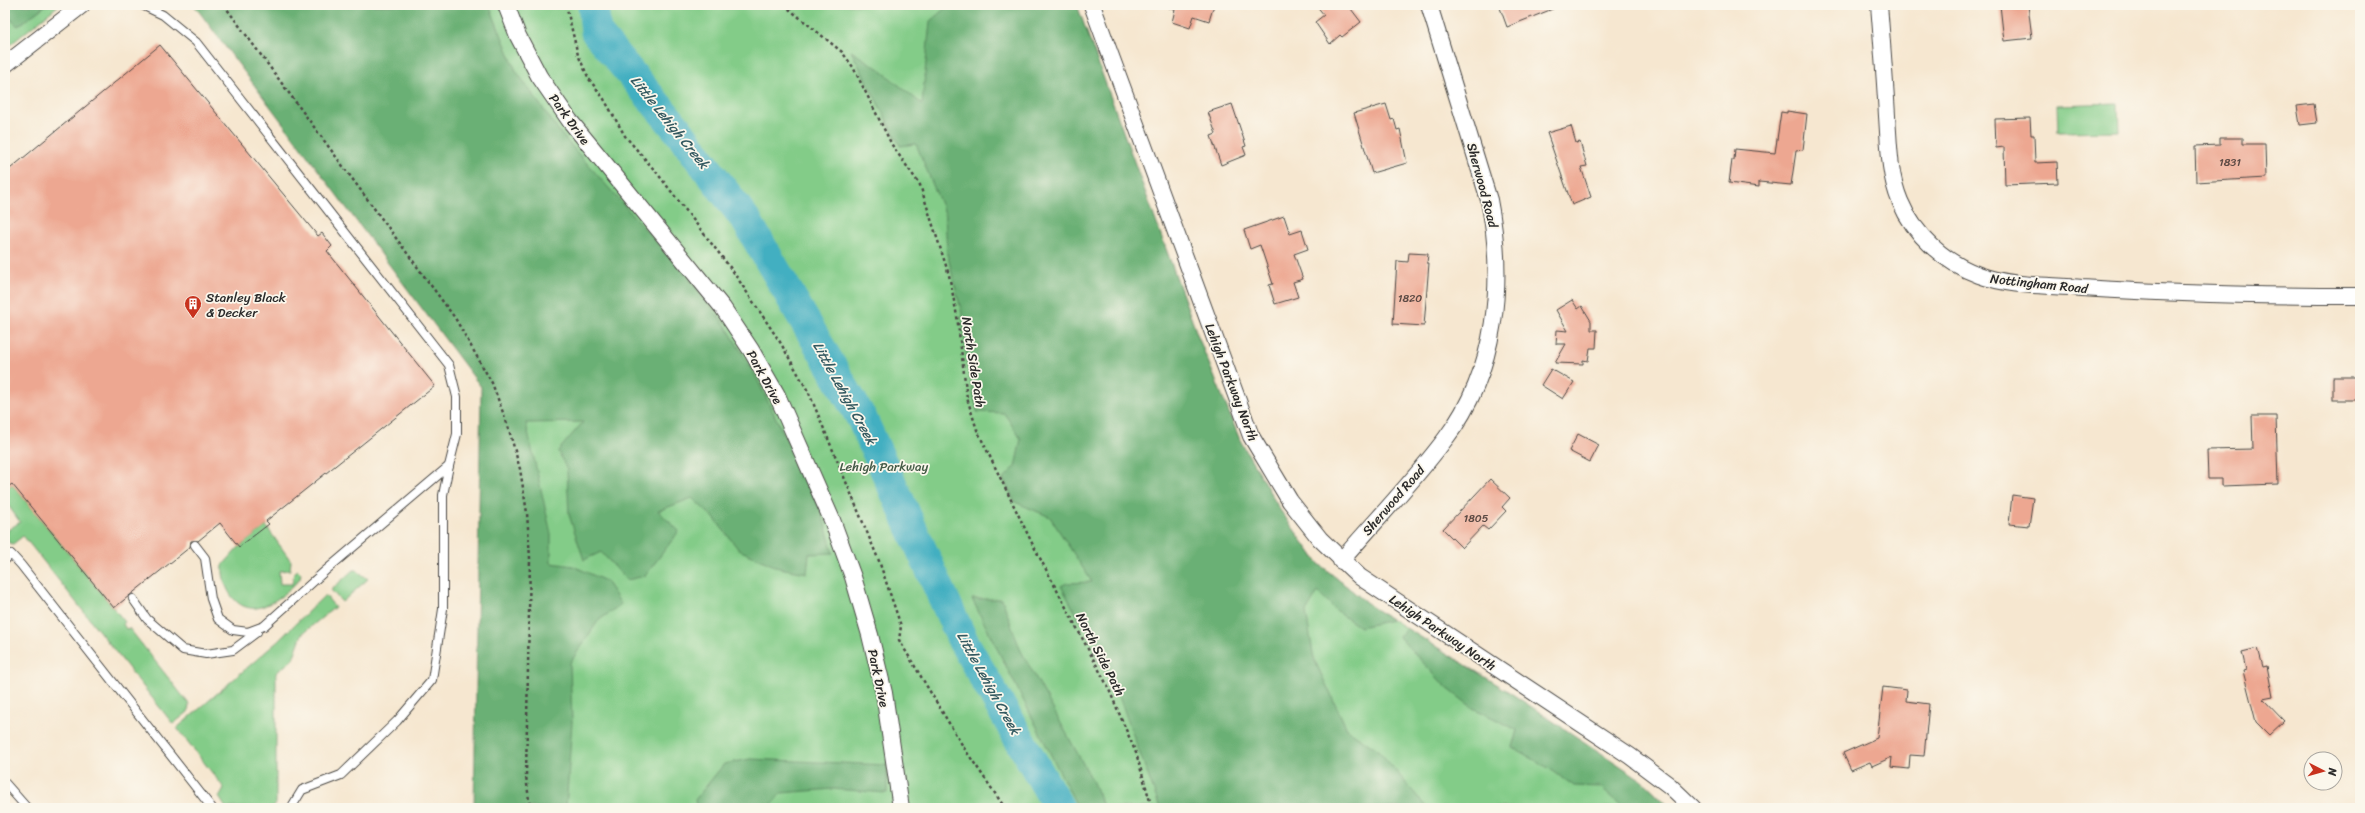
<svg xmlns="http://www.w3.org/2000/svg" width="2365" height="813" viewBox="0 0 2365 813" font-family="Sriracha,sans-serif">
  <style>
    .green { fill: #83cc88; stroke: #577c5a }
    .forest { fill: #6ab074; stroke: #4a6e50 }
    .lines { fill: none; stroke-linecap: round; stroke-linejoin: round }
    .river { stroke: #43afc1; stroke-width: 31 }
    .building { fill: #eda791 }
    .lane-casing { stroke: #494744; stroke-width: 10 }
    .street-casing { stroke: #494744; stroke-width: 18 }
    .path { stroke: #494744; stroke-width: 2.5; stroke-dasharray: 3 3; stroke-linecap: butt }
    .lane { stroke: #fff; stroke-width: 8 }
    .street { stroke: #fff; stroke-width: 16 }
    .labels { text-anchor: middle; stroke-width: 3.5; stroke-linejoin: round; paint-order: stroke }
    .number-label { font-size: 11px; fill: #5c4a44 }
    .street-label { font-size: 13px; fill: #2b2b2b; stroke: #fbf7ec }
    .poi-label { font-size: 13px; fill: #2b2b2b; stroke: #fbf7ec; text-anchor: start }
    .park-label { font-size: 13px; fill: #455b47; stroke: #fbf7ec }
    .water-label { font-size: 14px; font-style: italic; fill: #335960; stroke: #fbf7ec }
  </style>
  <rect width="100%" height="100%" fill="#fbf7ec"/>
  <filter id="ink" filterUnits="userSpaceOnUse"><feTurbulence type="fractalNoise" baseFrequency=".025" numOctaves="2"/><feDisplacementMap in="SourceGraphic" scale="8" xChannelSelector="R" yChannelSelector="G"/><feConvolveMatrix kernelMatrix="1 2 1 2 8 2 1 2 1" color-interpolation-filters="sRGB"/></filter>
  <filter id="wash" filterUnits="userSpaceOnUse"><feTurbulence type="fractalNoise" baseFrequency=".012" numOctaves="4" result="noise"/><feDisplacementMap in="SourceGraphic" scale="16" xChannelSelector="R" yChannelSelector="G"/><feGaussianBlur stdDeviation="0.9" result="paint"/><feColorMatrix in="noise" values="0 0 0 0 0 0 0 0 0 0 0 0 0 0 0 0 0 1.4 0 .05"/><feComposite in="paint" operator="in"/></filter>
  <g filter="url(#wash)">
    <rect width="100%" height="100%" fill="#f6e7d0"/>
    <g class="green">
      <path d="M46,5H59L5,49V28L9,25L5,19V14L18,26Z"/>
      <path d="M248,5H1077L1197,334L1240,440L1280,510L1318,563L1372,607L1506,690L1643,781L1671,808H549L523,409Z"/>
      <path d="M2118,103L2119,131L2058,132L2057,105Z"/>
      <path d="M12,484L125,622L123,624L126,629L129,628L189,704L188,712L173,724L25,538L23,536L13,544L9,543L6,537L8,530L20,522L5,501V489Z"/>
      <path d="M266,526L291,561L290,570L279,571L280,584H292L294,573L298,570L301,573L300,578C291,590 273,605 257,608C234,611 221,584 223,565L239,547Z"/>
      <path d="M353,570H356L368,579L342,602L331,590Z"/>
      <path d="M325,595L335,607L302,634L293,659L276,673V804L273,808H226L219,797L224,788L177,728L277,642Z"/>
    </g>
    <g class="forest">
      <path d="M5,5H46L18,26L5,14Z"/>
      <path d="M194,5H489L516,71L561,134L690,280L726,326L755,375L822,513L833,553L809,554L807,573L779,568L739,550L714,518L692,498L658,511L679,531L645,576L627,580L601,552L584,560L569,515L567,470L558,451L583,422L526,423L551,534V563L573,566L606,581L621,604L598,621L570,663L572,722L566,808H474L481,387Z"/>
      <path d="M949,5H1077L1197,334L1240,440L1280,510L1318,563L1372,607L1392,620L1360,627L1339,613L1318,592L1306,612L1314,659L1347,729L1379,751L1427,808H1160L1117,691L1094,653L1097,641L1079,619L1061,586L1067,583L1092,582L1050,517L1015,502L1003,479L1015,467L1021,439L1004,413L977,412L967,363L963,318L947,253L945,214L916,144L900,146L851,51L879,69L922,104L930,21Z"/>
      <path d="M972,599H1002L1020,649L1091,778L1104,808H1078Z"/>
      <path d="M1406,628L1506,690L1643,781L1671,808H1624L1601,787L1574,786L1552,770L1512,747L1517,730L1473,708L1447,688L1399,637Z"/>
      <path d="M750,759L887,765V793L833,789L781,793L769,808H697L695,800L724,764Z"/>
    </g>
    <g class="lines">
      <path class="river" d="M593,5L596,32L677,129L746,220L862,419L963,641L1059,808"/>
    </g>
    <g id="blocks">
      <g class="building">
        <path d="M1169,5H1214L1209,21L1194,16L1190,28L1172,22L1175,10L1169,8Z"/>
        <path d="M1316,5H1348L1361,22L1342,37L1340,35L1330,44L1315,22L1324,15Z"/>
        <path d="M1499,5H1560V6L1507,27Z"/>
        <path d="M2000,5H2028L2032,38L2004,41Z"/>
        <path d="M160,45L318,236L322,233L332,246L327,251L435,386L266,521L269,524L239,547L220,523L198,541H191L190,547L114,608L12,484L5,489V173Z"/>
        <path d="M1232,104L1246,146L1243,147L1246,155L1221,165L1211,136L1216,134L1208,112Z"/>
        <path d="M1386,104L1391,120L1394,119L1397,130L1400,129L1407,163L1372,173L1354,113Z"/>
        <path d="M2314,104L2317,123L2300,125L2297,106Z"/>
        <path d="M1787,111L1807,114L1803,150L1796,151L1791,185L1759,182V187L1729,183L1732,160H1734L1735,149L1775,153L1781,112L1787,113Z"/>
        <path d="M2030,118L2031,135H2034L2035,163L2057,162L2058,183L2005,185L2004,147L1996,148L1995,119Z"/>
        <path d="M1571,126L1576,143L1580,142L1587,166L1581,167L1591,197L1572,205L1547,133Z"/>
        <path d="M2220,138H2243V144H2265L2266,178L2196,182L2195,146L2220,145Z"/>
        <path d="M1284,216L1290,234L1302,230L1308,249L1294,254L1303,279L1293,282L1298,297L1275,304L1269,285L1273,284L1260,245L1250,249L1244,230Z"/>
        <path d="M1409,253L1428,254L1427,263H1429L1424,326L1393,324L1397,261L1408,262Z"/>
        <path d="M1572,300L1578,309L1582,306L1591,321V330H1597L1596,348H1590L1588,361L1583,360V364L1555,363L1566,344H1556L1557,330L1568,331L1556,310Z"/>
        <path d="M1551,369L1574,382L1563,399L1541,385Z"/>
        <rect x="2333" y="377" width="27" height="23"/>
        <path d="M2252,416H2276L2278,484L2222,486V479H2208L2207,450L2253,449Z"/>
        <path d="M1578,434L1599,445L1590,462L1569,451Z"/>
        <path d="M1490,479L1510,498L1502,507L1506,511L1488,530L1483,526L1462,548L1443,529Z"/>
        <path d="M2012,495L2033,498L2029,526L2009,524Z"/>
        <path d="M2258,648L2263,667L2267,666L2273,697L2263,699L2284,721L2269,735L2256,722L2243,671L2246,670L2242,652Z"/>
        <path d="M1883,687L1907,690L1906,701L1929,704L1924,756L1910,755L1909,769L1891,767L1892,757L1872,766L1870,762L1851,770L1843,753L1877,738Z"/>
      </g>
    </g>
  </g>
  <g filter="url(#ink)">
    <use href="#blocks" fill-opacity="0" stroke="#494744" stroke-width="1"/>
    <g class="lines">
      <defs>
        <g id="lane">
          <path d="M142,5L163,15L196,42L449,365L457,397V434L449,466L325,571L264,626L248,632L233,630L218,619L211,599L205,558L195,545"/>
          <path d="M5,560L11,554L21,565L212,808"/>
          <path d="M133,599L147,619L183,650L206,654L233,650L257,632"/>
          <path d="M5,783L27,808"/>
          <path d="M291,808L302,790L341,775L397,721L432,680L443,609V495L449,466"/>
        </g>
        <g id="street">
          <path d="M506,5L518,36L539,76L570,121L723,308L751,350L777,395L832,520L853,577L870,635L884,693L901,808"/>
          <path d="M1092,5L1251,436L1290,501L1320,539L1360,577L1630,756L1670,786L1693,808"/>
          <path d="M1879,5C1882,42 1885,79 1887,116C1889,144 1889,175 1900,201C1914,235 1945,263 1979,275C2011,287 2049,285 2082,288C2175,294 2267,296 2360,296"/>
          <path d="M5,65L82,5"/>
          <path d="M1341,561C1376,520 1414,481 1446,438C1497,371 1505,281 1489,200L1429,5"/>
        </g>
      </defs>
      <use href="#lane" class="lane-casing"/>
      <use href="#street" class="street-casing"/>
      <g class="path">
        <path d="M224,5L455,318L492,383L508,426L520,469L527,513L530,558L526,776L530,808"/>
        <path d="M566,5L578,55L589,79L604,99L625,136L657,173L732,270L780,342L809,393L879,561L901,626L899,640L964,748L1005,808"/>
        <path d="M784,5L842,52L853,67L892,145L920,185L949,275L957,316L967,398L977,430L1032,543L1107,685L1136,753L1152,808"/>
      </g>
      <use href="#lane" class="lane"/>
      <use href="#street" class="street"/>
    </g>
  </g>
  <defs>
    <symbol id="building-pin" viewBox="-11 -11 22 30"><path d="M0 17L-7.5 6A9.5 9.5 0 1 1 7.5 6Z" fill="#c8321e" stroke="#fbf7ec"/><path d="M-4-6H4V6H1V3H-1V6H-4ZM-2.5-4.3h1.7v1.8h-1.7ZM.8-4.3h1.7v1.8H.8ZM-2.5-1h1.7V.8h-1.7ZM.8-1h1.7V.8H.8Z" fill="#fff"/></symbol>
  </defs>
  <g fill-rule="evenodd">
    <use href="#building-pin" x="183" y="294" width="20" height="27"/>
  </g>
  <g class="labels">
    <g class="number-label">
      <text x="2230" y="166">1831</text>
      <text x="1410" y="302">1820</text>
      <text x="1476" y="522">1805</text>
    </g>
    <g class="street-label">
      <text transform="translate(570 119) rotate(54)" y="5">Park Drive</text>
      <text transform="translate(1483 185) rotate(75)" y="5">Sherwood Road</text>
      <text transform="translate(2039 283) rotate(6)" y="5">Nottingham Road</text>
      <text transform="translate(974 362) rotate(81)" y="5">North Side Path</text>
      <text transform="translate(765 377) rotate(61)" y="5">Park Drive</text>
      <text transform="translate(1232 382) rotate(69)" y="5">Lehigh Parkway North</text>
      <text transform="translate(1393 500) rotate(-49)" y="5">Sherwood Road</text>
      <text transform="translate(1443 632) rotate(34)" y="5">Lehigh Parkway North</text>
      <text transform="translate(1101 654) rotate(63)" y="5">North Side Path</text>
      <text transform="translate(879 678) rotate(78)" y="5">Park Drive</text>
    </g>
    <g class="poi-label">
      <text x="206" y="302">Stanley Black<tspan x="206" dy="15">&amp; Decker</tspan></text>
    </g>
    <g class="park-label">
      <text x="884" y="471">Lehigh Parkway</text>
    </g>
    <g class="water-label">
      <text transform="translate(670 122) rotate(51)" y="5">Little Lehigh Creek</text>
      <text transform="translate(845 393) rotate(61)" y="5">Little Lehigh Creek</text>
      <text transform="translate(989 683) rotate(61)" y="5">Little Lehigh Creek</text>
    </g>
  </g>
  <rect width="2365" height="813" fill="none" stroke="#fbf7ec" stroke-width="20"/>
  <g transform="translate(2323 771) rotate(96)"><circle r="19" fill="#fbf7ec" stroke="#a8a59f"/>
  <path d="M0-3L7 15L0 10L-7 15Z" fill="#c8321e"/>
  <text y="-6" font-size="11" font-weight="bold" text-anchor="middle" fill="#2b2b2b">N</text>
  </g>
</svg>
